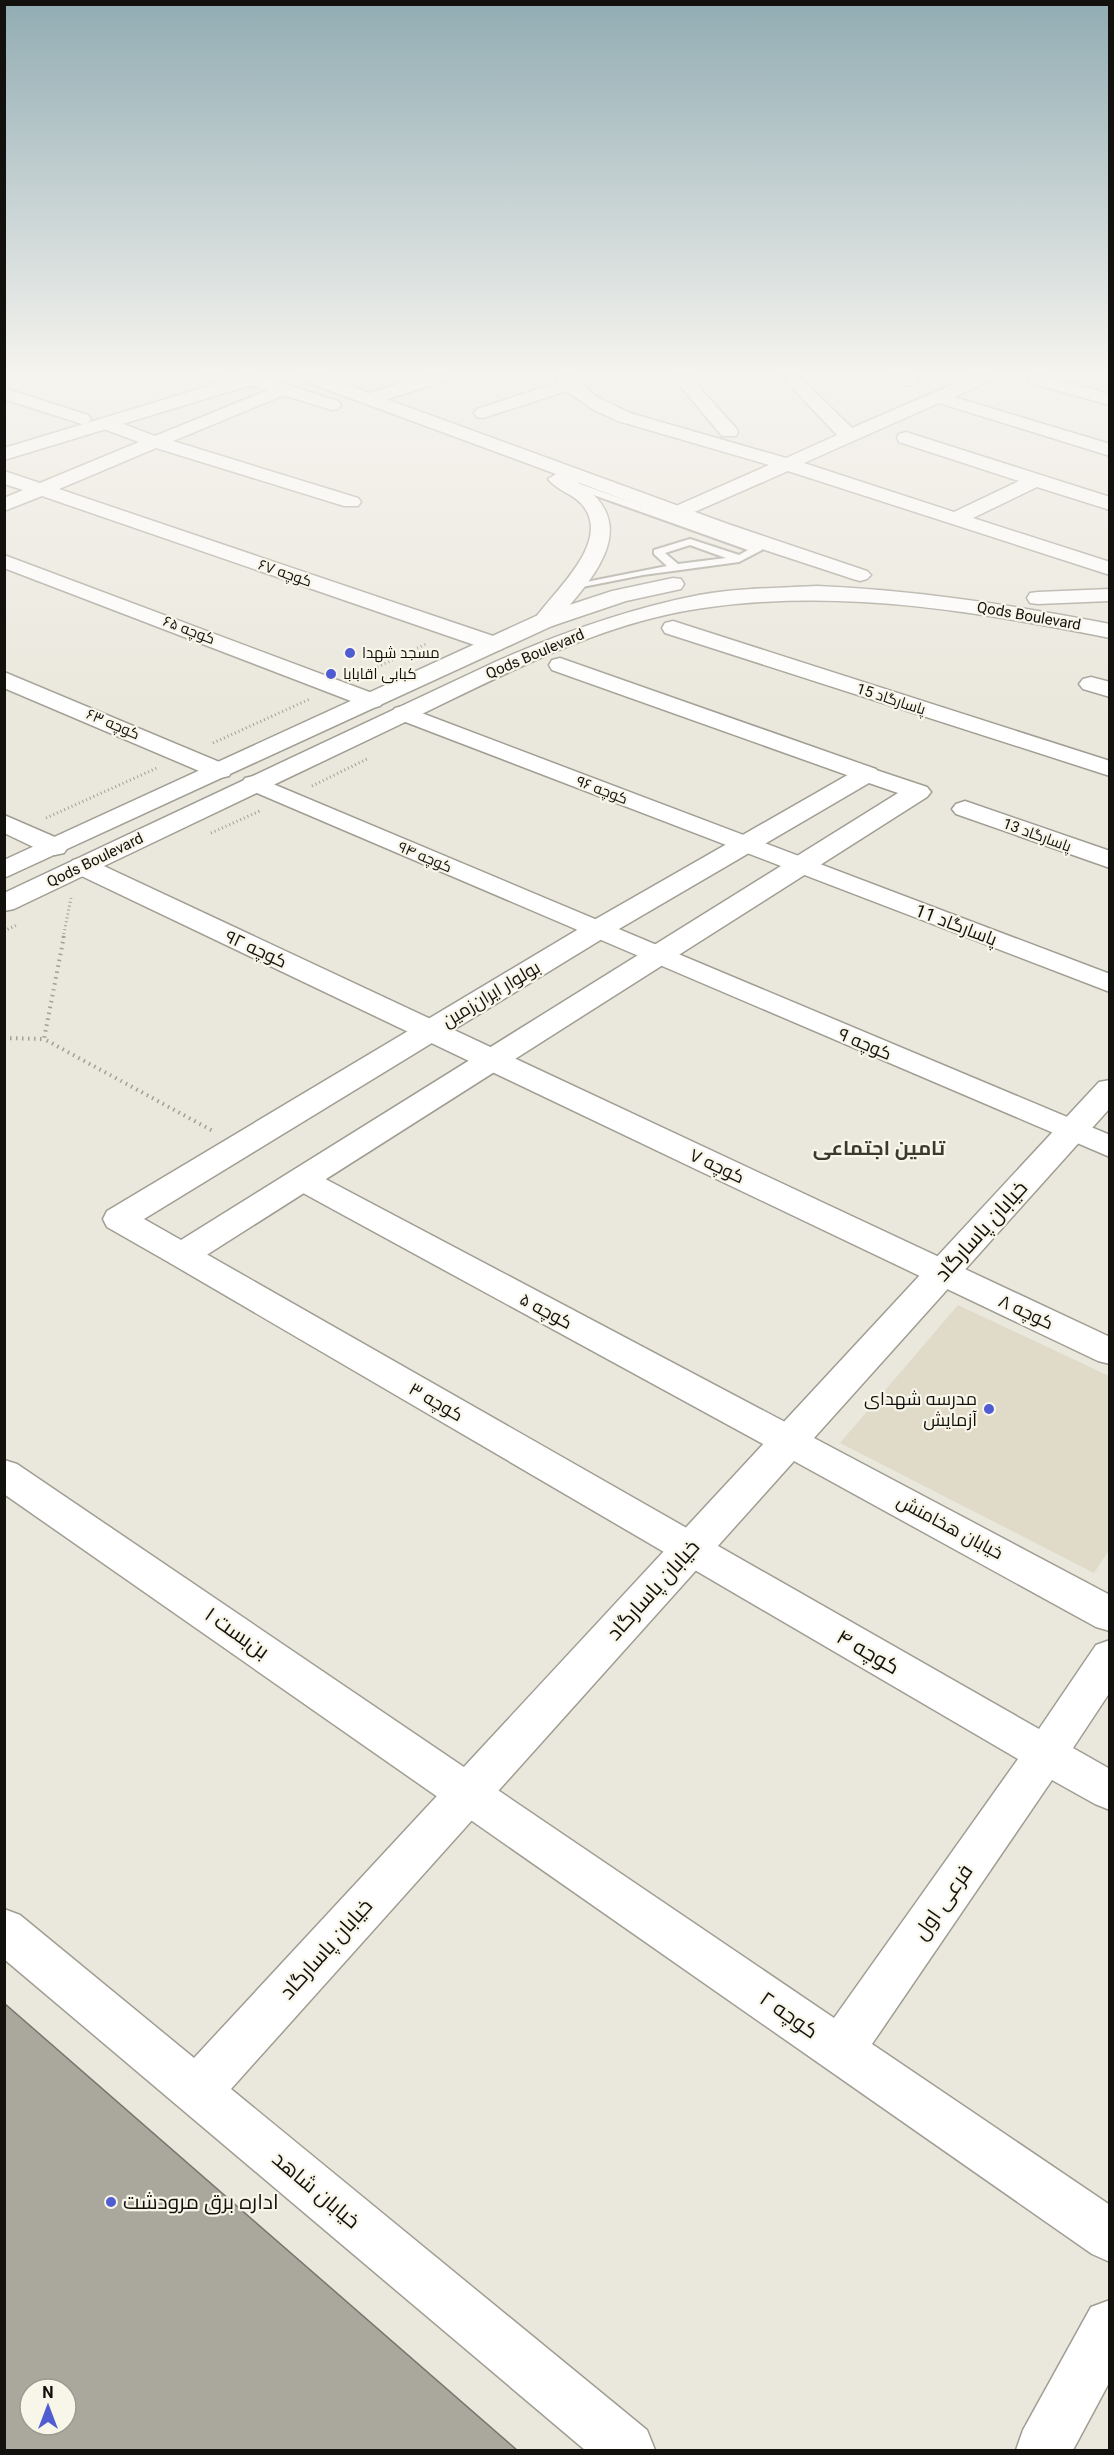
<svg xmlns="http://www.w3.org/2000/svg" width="1114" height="2455" viewBox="0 0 1114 2455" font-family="Roboto,Cairo,sans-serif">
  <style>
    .built { fill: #e0dbc9 }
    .building { fill: #aaa79d; stroke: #77756e; stroke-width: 1.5; fill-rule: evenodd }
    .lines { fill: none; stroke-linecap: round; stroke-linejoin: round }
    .service-casing { stroke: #a09d93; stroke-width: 4 }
    .minor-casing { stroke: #a09d93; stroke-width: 3 }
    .tertiary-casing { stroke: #a09d93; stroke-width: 3 }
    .secondary-casing { stroke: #a09d93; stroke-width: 3 }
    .primary-casing { stroke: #a09d93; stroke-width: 3 }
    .path-far1 { stroke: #a2a097; stroke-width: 3; stroke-dasharray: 1 3; stroke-linecap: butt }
    .path { stroke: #a2a097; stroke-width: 4; stroke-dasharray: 1.5 4.5; stroke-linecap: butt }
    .service { fill: #fff; fill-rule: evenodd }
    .minor { fill: #fff; fill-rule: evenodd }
    .tertiary { fill: #fff; fill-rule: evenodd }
    .secondary { fill: #fff; fill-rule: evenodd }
    .primary { fill: #fff; fill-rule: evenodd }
    .poi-dot { fill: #505cd2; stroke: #f8f5e9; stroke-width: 2 }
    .labels { text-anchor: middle; stroke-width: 4.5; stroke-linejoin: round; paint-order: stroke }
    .far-street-label { font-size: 15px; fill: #12110d; stroke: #f8f5e9 }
    .far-poi-label { font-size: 15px; fill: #12110d; stroke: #f8f5e9; text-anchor: start }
    .street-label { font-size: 18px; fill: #12110d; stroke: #f8f5e9 }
    .poi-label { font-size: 18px; fill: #12110d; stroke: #f8f5e9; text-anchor: end }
    .neighbourhood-label { font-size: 20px; font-weight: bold; fill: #3b3930; stroke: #f8f5e9 }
    .near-street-label { font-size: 21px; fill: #12110d; stroke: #f8f5e9 }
    .near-poi-label { font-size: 21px; fill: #12110d; stroke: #f8f5e9; text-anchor: start }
  </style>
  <rect width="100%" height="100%" fill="#eae7dc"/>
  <path class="built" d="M958,1305L1109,1376V1550L1094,1573L840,1443Z"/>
  <path class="building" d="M4,2003L518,2451H4ZM30,2389H66V2425H30Z"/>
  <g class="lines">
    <defs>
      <path id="service" d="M563,478L761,548L762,550L739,562L643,575L567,590L566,588L571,585L667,566L654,554V550L690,539L739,555L748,550L560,483L558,481ZM690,545L726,558L678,564L665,553Z"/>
      <g id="minor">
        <path d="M203,376H226L228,378L225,382L219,383L206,380Z"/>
        <path d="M425,376H450L447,380L379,402H367L364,398L367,394Z"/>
        <path d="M555,376H572L597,397L630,413L786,458L837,435L781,376H799L852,428L972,376H994L992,380L954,397L1110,444V456L939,403L804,463L954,512L1019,481L899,442L897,438L899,434L906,432L1110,497V510L1037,487L973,518L1110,562V575L788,471L683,517H669L666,513L669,509L769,465L618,421L592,409L567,391L483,418L477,417L474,413L477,409L559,382Z"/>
        <path d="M672,376H689L736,428L738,432L736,436H722Z"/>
        <path d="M893,376H913L918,381L915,385C906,387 899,384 893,376Z"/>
        <path d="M1030,376H1043L1110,394V405L1030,383L1027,379Z"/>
        <path d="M283,384L289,385L292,389L289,393L173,441L358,498L361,502L358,506H344L156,448L59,489L502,639L505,644L502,649L494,651L486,649L42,496L4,511V498L23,490L4,484V471L40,483L139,442L98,427L95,423L98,419H110L155,436Z"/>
        <path d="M4,388L88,415L91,419L88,423L82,424L4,399Z"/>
        <path d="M4,555L380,696L384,701L380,706L372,708L364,706L4,568Z"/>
        <path d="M673,621L1110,761V776L665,633L662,628L665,623Z"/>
        <path d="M560,658L876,769L879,774L876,779L867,781L858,779L552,670L549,665L552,660Z"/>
        <path d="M4,672L229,766L232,771L229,776L220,778L211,776L4,688Z"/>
        <path d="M1091,677L1110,682V697L1083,689L1079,684L1083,679Z"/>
        <path d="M403,706L1110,974V992L395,718L391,713L395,708Z"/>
        <path d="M254,776L1110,1135V1157L245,788L242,783L245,778Z"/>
        <path d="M965,801L1110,851V868L956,814L952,809L956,804Z"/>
        <path d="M4,815L64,841L68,847L64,853L55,855L46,853L4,833Z"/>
        <path d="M82,858L91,860L1110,1337V1364L1098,1361L73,872L69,866L73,860Z"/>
        <path d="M303,1170L314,1173L802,1431L807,1441L802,1451L789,1455L776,1451L292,1187L287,1180L292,1173Z"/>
        <path d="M182,1244L194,1247L1039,1729L1096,1645L1110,1640V1692L1073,1748L1110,1769V1810L1095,1804L1052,1780L872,2044L1110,2205V2262L1092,2254L4,1494V1460L17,1464L834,2018L1018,1759L170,1263L165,1255L170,1247Z"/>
        <path d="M1110,2300V2381L1073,2450H1016L1023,2430L1091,2307Z"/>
      </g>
      <g id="tertiary">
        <path d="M1110,589V601L1038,604L1030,603L1027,598L1030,593L1038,592Z"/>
        <path d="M867,767L927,787L931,792L927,797L194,1263L182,1266L170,1263L107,1227L103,1219L107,1211L587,924L858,769ZM869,783L898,793L181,1240L144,1219L607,936Z"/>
        <path d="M1110,1080V1108L814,1438L1110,1595V1631L1096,1627L794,1461L231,2089L647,2430L655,2450H585L4,1959V1909L20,1915L194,2058L1099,1082Z"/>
      </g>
      <g id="secondary">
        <path d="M242,376L263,377L338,401L341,405L338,409L332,410L251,385L4,460V448Z"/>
        <path d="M298,376H323L728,524L867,571L871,575L867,579L860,581L853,579L713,533L577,482C647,526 589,582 552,626L544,628L536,626L533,621C552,593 611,544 584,507C575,494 557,491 548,479L556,474L301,380Z"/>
      </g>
      <g id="primary">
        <path d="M673,578L681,579L684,584L681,589L626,601L552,626L4,878V860L536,616L612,591Z"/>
        <path d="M817,586C916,590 1012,605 1110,624V638C975,611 840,588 703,608C596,623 496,679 399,725C271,786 142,848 14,909L4,911V893L495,662C561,633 627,609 699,595C738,588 778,588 817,586Z"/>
      </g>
    </defs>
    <use href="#service" class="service-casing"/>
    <use href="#minor" class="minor-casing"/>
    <use href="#tertiary" class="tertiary-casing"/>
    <use href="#secondary" class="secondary-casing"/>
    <use href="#primary" class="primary-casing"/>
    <g class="path-far1">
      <path d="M363,674L426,644"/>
      <path d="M213,743L310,699"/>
      <path d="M312,786L367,759"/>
      <path d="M46,818L157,768"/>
      <path d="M211,833L262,810"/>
      <path d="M4,931L17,925"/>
      <path d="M63,938L71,898"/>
    </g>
    <g class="path">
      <path d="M64,936L44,1039L213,1131"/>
      <path d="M4,1038L44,1039"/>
    </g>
    <use href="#service" class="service"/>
    <use href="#minor" class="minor"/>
    <use href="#tertiary" class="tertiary"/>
    <use href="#secondary" class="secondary"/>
    <use href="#primary" class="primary"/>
  </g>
  <linearGradient id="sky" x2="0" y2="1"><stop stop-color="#91acb3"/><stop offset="0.52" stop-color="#f6f4ef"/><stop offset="1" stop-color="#f6f4ef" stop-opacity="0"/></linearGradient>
  <rect width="1114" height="719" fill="url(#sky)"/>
  <g class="poi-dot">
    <circle cx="350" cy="653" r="6"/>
    <circle cx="331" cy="674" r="6"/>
    <circle cx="989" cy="1409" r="6"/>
    <circle cx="111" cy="2202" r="6"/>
  </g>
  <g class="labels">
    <g class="far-street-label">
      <text transform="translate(285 573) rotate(19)" y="5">کوچه ۶۷</text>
      <text transform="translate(1029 616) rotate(10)" y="5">Qods Boulevard</text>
      <text transform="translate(189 630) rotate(21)" y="5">کوچه ۶۵</text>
      <text transform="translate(535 654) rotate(-23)" y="5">Qods Boulevard</text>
      <text transform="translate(891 699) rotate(18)" y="5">پاسارگاد 15</text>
      <text transform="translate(113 724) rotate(23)" y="5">کوچه ۶۳</text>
      <text transform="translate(602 790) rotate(21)" y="5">کوچه ۹۶</text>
      <text transform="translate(1037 835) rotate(20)" y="5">پاسارگاد 13</text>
      <text transform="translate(425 857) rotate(23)" y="5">کوچه ۹۴</text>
      <text transform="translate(95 860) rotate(-26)" y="5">Qods Boulevard</text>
    </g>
    <g class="far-poi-label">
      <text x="362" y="658">مسجد شهدا</text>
      <text x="343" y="679">کبابی اقابابا</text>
    </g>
    <g class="street-label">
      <text transform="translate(956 925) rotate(21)" y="6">پاسارگاد 11</text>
      <text transform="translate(256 949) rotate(25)" y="6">کوچه ۹۲</text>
      <text transform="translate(491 994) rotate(-31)" y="6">بولوار ایران‌زمین</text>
      <text transform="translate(865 1044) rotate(23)" y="6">کوچه ۹</text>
      <text transform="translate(717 1166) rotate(25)" y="6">کوچه ۷</text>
      <text transform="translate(546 1311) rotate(28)" y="6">کوچه ۵</text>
      <text transform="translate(1026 1312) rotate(25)" y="6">کوچه ۸</text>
      <text transform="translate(436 1402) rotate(30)" y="6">کوچه ۳</text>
      <text transform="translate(950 1527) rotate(28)" y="6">خیابان هخامنش</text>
    </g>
    <g class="poi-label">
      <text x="977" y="1405">مدرسه شهدای<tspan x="977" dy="21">آزمایش</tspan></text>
    </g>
    <g class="neighbourhood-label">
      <text x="879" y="1155">تامین اجتماعی</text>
    </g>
    <g class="near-street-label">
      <text transform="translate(981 1231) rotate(-48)" y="7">خیابان پاسارگاد</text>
      <text transform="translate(653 1590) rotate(-48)" y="7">خیابان پاسارگاد</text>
      <text transform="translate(237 1633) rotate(35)" y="7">بن‌بست ۱</text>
      <text transform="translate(868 1652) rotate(30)" y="7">کوچه ۴</text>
      <text transform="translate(943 1902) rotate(-55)" y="7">فرعی اول</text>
      <text transform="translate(326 1949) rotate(-48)" y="7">خیابان پاسارگاد</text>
      <text transform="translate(789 2015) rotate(35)" y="7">کوچه ۲</text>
      <text transform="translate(316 2190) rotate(40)" y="7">خیابان شاهد</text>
    </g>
    <g class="near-poi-label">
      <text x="123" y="2209">اداره برق مرودشت</text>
    </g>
  </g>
  <rect width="1114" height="2455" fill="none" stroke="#12110d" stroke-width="12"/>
  <g transform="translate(48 2407)"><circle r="28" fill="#f8f5e9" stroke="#9c9a91" stroke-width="1.5"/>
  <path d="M0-4.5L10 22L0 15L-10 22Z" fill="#505cd2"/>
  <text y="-9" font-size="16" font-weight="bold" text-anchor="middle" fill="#12110d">N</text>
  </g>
</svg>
